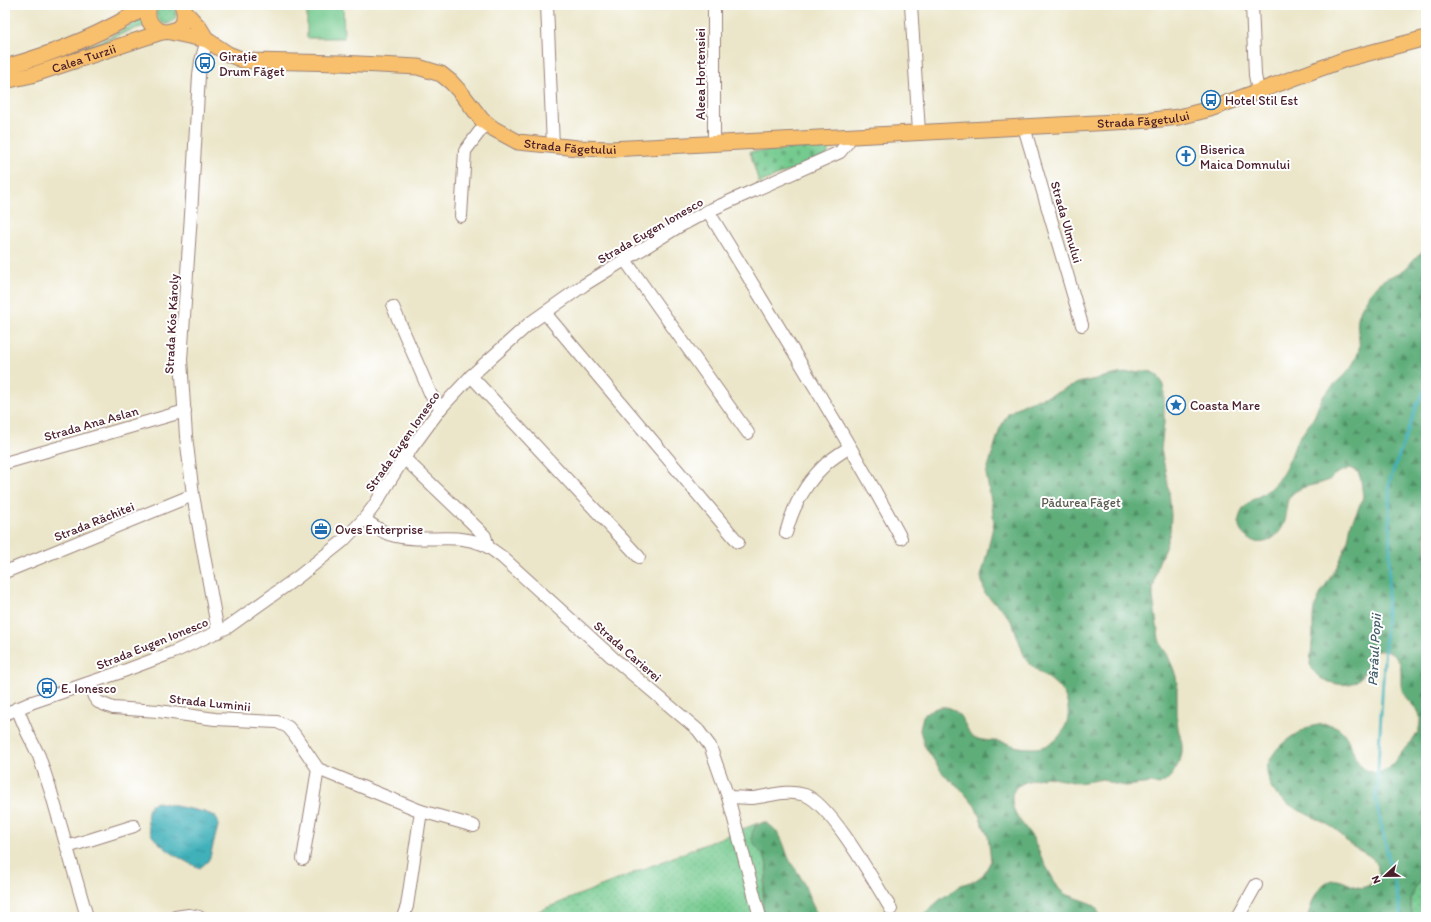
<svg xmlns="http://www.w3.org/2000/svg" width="1431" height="922" viewBox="0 0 1431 922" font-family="Itim,sans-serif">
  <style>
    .grass { fill: url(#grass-dots); stroke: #5f745d }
    .forest { fill: url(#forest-firs); stroke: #546652 }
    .cemetery { fill: url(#cemetery-stones); stroke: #5f745d }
    .pitch { fill: #74ca8f; stroke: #5f745d }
    .water { fill: url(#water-ripples); stroke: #456872 }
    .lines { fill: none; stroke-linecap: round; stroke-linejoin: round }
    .stream { stroke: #40b0b9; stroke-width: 3 }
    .minor-casing { stroke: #9a827a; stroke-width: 14 }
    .major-casing { stroke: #9a827a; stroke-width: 17 }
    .minor { stroke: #fff; stroke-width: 12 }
    .major { stroke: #f8bf6c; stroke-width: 15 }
    .labels { text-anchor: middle; stroke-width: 4; stroke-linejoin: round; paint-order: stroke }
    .poi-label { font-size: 13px; fill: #4a1f2b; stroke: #fff; text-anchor: start }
    .street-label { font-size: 13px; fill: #4a1f2b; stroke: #fff }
    .park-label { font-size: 13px; fill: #595b4e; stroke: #fff }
    .water-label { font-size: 14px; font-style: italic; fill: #46606b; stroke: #fff }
  </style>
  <defs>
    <pattern id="grass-dots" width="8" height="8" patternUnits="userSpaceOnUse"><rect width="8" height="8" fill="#74ca8f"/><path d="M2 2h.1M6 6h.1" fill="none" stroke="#66ad7c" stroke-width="1.8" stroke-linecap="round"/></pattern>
    <pattern id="forest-firs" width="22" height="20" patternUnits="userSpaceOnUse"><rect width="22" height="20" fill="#5fae7a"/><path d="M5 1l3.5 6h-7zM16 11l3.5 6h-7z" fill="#508d64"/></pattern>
    <pattern id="cemetery-stones" width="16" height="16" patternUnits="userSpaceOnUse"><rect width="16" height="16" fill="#74ca8f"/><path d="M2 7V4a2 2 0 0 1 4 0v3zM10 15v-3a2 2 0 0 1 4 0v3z" fill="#66ad7c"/></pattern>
    <pattern id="water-ripples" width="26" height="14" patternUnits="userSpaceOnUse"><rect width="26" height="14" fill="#40b0b9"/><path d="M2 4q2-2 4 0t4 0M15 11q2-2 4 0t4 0" fill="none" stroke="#388f97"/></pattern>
  </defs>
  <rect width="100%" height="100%" fill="#fff"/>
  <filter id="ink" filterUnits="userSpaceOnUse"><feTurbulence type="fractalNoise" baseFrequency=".025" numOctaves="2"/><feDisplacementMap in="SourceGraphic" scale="8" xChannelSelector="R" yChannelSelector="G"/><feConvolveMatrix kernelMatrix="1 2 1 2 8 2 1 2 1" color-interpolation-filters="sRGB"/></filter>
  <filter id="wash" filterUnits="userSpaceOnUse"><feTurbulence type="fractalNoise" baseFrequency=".012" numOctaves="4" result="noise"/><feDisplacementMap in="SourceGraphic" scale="16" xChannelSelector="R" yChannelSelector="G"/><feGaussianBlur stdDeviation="0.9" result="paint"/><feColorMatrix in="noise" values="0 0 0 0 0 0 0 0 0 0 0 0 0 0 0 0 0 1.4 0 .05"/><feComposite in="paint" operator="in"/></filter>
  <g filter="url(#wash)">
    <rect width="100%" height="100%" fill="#ebe6c9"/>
    <g class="grass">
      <circle cx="166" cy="14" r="10"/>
      <path d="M142,17L145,26C121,32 100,45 76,53C53,62 29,68 5,74L101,41L134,24Z"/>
      <path d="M758,823C744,840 761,846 766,861C769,872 763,885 763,895C762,902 763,910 763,917H524Z"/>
      <path d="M1426,877V917H1413C1408,901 1412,887 1426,877Z"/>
    </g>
    <g class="forest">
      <path d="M1426,250V877C1412,887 1408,901 1413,917H1307C1312,907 1313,894 1322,886C1343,865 1357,907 1379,875C1376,854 1367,856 1352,846C1345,842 1342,833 1335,829C1319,818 1284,807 1274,791C1271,788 1270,784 1269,780C1268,776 1266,772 1267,768C1269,761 1274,752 1279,747C1293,733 1325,714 1342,731C1352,742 1352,758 1363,768C1369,774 1380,774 1388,769C1393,765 1396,758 1401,753C1409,743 1419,737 1420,723C1422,708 1406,703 1402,690C1399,681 1404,666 1397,658C1392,651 1384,650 1376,651C1369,659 1367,670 1360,678C1351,689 1329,684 1319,677C1315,673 1312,669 1310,664L1313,633V616L1314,608L1321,593L1339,563L1348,540L1351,524L1361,503L1363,496L1361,480L1358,472L1351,468C1345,470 1339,472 1334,475C1332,477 1330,480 1327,481C1315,486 1301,485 1291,495C1284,503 1288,511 1285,521C1281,534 1267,547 1253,541C1234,533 1235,515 1249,503C1254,498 1261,496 1267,491C1275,484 1283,475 1287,465C1291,458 1293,450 1296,443C1302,433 1310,425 1315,415C1318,408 1320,400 1325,394C1334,383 1347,375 1354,362C1365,343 1355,336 1358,318C1360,306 1374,286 1385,279C1391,276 1398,274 1404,270C1412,263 1416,254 1426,250Z"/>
      <path d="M1142,371H1150L1157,375L1162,382L1164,390V423L1161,449L1169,490L1171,515L1170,532L1165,548L1158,564L1153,589V598L1159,639L1162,647L1167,654L1174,670L1176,677L1177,685V720L1178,728L1182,744V753L1180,761L1172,775L1166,781L1159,785L1151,783L1126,786L1110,783L1103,779L1079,783L1046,777L1031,780L1023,783L1016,787L1012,794V802L1014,810L1018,818L1033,838L1043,861L1059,889L1065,894L1088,902L1095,906L1101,917H920L941,899L961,885L976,880L983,875L991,861L988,836L975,806L960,788L947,778L941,771L924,745L920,730L923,716C937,704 953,702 963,721C966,725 968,733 972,736C981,742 992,740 1002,742C1008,743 1013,746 1019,747C1041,750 1055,747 1065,727C1070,717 1069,704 1064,694C1056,680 1039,674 1028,662L1024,655L1013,624L1004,611L985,594L981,577L987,553L994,522L992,506L986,474L1000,428L1008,414L1015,409L1029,402L1054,394L1078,383L1118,374Z"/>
      <path d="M764,822C782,831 782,842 789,859C792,866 798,871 801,878C808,891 810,905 820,917H763C763,910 762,903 763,895C764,885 769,871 766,861C763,852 750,844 752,834C753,828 758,824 764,822Z"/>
    </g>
    <path class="cemetery" d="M828,146V155L759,183L750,152Z"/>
    <path class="pitch" d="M307,5H343L344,38H307Z"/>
    <path class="water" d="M157,802L204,812L215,816L218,820V826L210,857L208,861L200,868C186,863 162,848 153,837C147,829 145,813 151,804Z"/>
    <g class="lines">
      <path class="stream" d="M1402,917L1376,802L1390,555L1389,483L1418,402L1426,388"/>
    </g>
  </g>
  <g filter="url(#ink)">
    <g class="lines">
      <defs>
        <g id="minor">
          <path d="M547,5L553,146"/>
          <path d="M714,5V144"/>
          <path d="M911,5L919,132"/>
          <path d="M1252,5L1255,75L1258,91"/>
          <path d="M207,40L201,61L199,75L191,215L181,360L186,436L193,495L218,632"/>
          <path d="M1024,127L1082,325"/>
          <path d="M708,211C774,319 841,427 901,538"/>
          <path d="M461,216L465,151L486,123"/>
          <path d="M625,260L748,433"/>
          <path d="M393,307L431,395L441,408"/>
          <path d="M545,313L738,542"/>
          <path d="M471,376L639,557"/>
          <path d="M404,458L473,524L485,536L488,547"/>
          <path d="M5,463L185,411"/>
          <path d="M364,519C374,526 384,534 396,536C423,543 452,533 479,543C487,545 495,552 502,557L612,657L698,730L710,746L728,797L760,917"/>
          <path d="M786,533C793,506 806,482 827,463C834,457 842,452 850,447"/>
          <path d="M5,572L193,495"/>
          <path d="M89,683L94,697L98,702L113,708L158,711L215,719L277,722L288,727L294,734L318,769L421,811L407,906L403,917"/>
          <path d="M17,708L27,732L39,756L51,792L87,917"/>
          <path d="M5,714L33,702L121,672L174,652L228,627L298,577L343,541L364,519L374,506L404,458L441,408L471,376L530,323L584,285L678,227L708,211L840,152L848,142V135"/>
          <path d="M728,797C737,797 745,798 753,798C770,796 788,789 805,795C831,804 875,883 891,909"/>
          <path d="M421,811L474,826"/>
          <path d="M67,847L134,826"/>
          <path d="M303,859L318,769"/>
          <path d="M175,917L189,915L199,917"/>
          <path d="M1238,917L1256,885"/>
        </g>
        <g id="major">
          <path d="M149,5C145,18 150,27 162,32"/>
          <path d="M185,12L199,27L207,40"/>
          <path id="s1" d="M170,32L207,40L228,54L243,60L254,61L340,63L418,67L441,74L451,82L462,94L482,120L494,129L518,142L578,148L611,149L1152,120L1179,117L1210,109L1346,59L1426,38"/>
          <path d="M5,67C56,53 105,33 149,5"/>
          <path id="s2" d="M5,81L32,75L162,32C179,32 189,22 182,5"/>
        </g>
      </defs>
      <use href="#minor" class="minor-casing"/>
      <use href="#major" class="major-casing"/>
      <use href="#minor" class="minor"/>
      <use href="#major" class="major"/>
    </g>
  </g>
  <defs>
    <symbol id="bus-ring" viewBox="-11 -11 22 22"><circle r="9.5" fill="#fff" stroke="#1f6fb2" stroke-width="1.5"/><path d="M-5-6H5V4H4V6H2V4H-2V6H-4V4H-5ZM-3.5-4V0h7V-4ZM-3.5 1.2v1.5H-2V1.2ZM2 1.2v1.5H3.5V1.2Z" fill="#1f6fb2"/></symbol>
    <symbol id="church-ring" viewBox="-11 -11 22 22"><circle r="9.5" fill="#fff" stroke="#1f6fb2" stroke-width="1.5"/><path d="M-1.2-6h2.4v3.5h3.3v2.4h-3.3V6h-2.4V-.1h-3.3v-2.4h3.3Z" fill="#1f6fb2"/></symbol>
    <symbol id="sight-ring" viewBox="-11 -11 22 22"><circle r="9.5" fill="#fff" stroke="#1f6fb2" stroke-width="1.5"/><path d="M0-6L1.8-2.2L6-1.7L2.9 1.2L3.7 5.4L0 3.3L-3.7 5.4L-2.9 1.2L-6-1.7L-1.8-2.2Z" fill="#1f6fb2"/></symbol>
    <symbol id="office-ring" viewBox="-11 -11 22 22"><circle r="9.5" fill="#fff" stroke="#1f6fb2" stroke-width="1.5"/><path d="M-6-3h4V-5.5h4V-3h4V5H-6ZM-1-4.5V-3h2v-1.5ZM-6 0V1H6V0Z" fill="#1f6fb2"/></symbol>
  </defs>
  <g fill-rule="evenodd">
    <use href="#bus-ring" x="194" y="52" width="22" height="22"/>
    <use href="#bus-ring" x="1200" y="89" width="22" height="22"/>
    <use href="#church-ring" x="1175" y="145" width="22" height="22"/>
    <use href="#sight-ring" x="1165" y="394" width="22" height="22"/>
    <use href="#office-ring" x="310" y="518" width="22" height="22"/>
    <use href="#bus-ring" x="36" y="677" width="22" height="22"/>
  </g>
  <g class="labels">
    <g class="poi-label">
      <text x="219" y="61">Girație<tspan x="219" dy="15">Drum Făget</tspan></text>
      <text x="1225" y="105">Hotel Stil Est</text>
      <text x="1200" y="154">Biserica<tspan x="1200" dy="15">Maica Domnului</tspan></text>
      <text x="1190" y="410">Coasta Mare</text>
      <text x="335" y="534">Oves Enterprise</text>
      <text x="61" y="693">E. Ionesco</text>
    </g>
    <g class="street-label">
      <text dy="5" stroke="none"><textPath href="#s2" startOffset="82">Calea Turzii</textPath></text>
      <text transform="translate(700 74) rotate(-90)" y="5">Aleea Hortensiei</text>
      <text dy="5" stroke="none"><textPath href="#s1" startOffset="1009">Strada Făgetului</textPath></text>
      <text dy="5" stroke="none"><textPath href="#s1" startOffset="435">Strada Făgetului</textPath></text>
      <text transform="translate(1067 222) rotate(74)" y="5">Strada Ulmului</text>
      <text transform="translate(650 230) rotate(-30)" y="5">Strada Eugen Ionesco</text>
      <text transform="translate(171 324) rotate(-87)" y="5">Strada Kós Károly</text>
      <text transform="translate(91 423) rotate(-16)" y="5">Strada Ana Aslan</text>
      <text transform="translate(402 441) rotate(-55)" y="5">Strada Eugen Ionesco</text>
      <text transform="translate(94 521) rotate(-22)" y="5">Strada Răchitei</text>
      <text transform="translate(152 643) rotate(-22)" y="5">Strada Eugen Ionesco</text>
      <text transform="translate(628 651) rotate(41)" y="5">Strada Carierei</text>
      <text transform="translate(210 702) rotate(6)" y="5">Strada Luminii</text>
    </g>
    <g class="park-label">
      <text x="1081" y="507">Pădurea Făget</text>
    </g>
    <g class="water-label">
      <text transform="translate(1374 650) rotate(-87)" y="5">Pârâul Popii</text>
    </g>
  </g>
  <rect width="1431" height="922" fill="none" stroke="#fff" stroke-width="20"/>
  <g transform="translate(1385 876) rotate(248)" stroke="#ffffff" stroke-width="3" paint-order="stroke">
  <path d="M0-3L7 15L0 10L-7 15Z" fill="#4a1f2b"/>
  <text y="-6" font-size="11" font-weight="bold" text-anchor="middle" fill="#4a1f2b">N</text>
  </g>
</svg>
